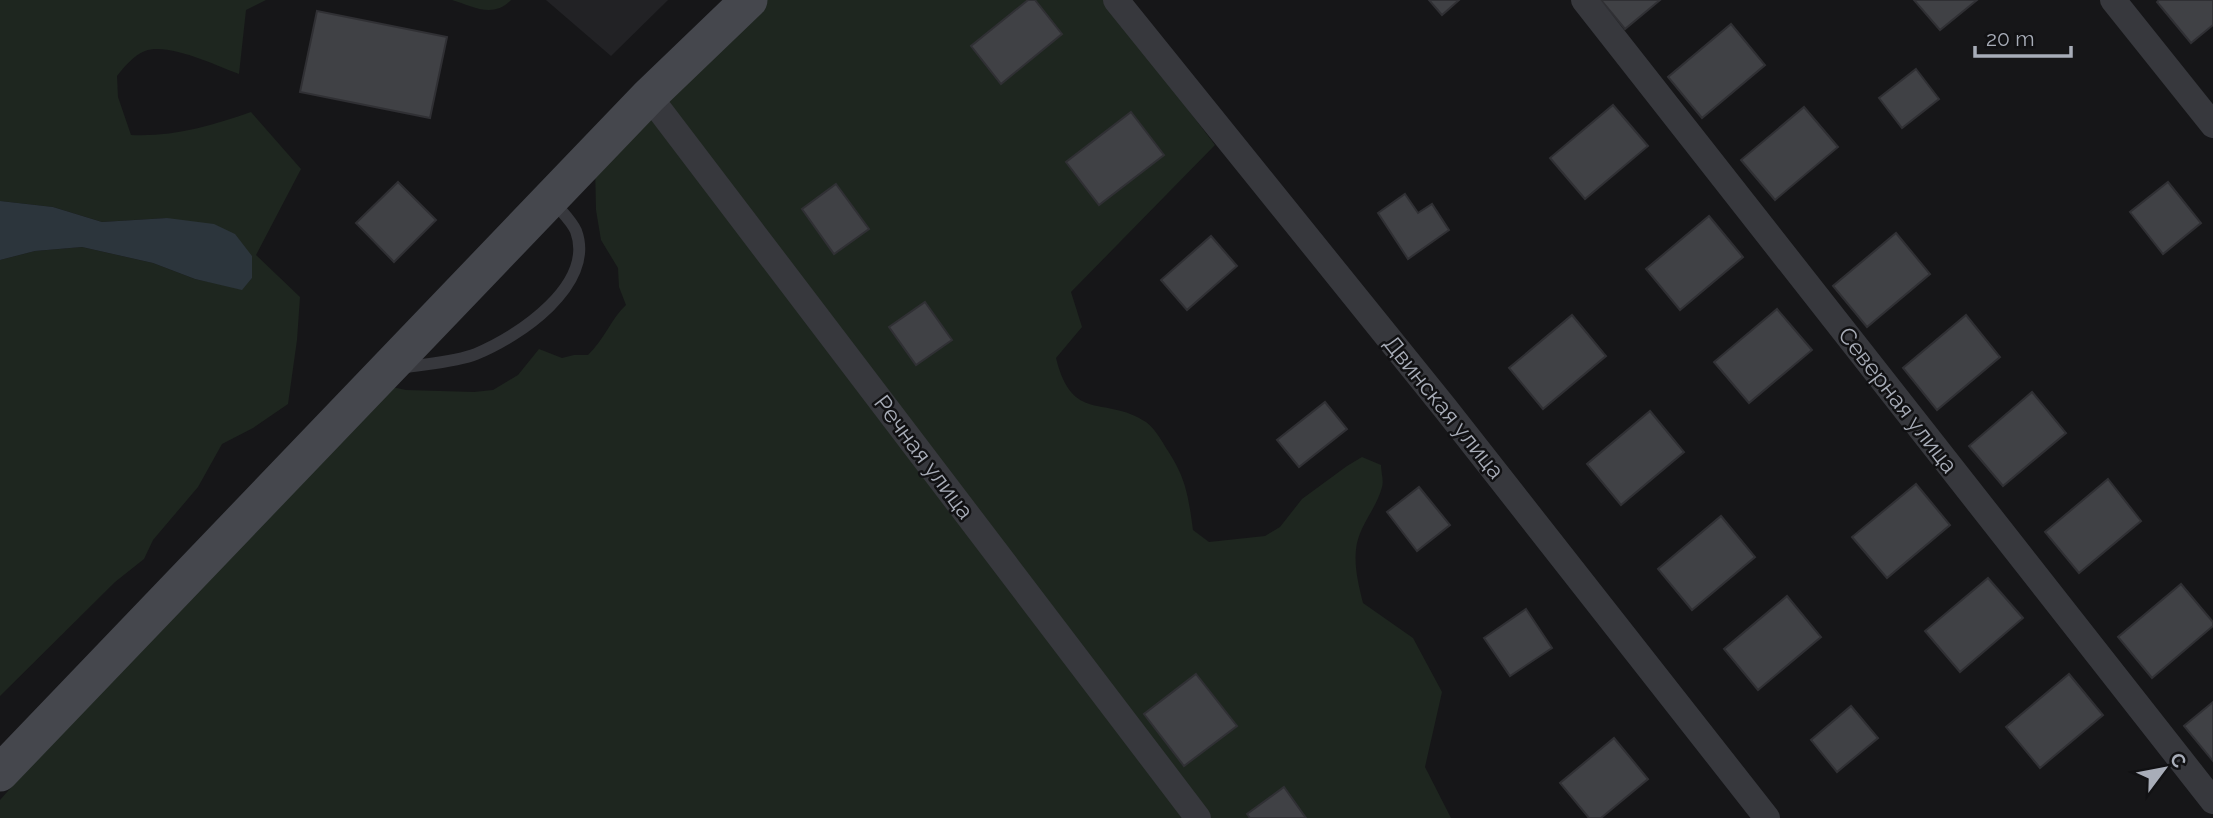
<svg xmlns="http://www.w3.org/2000/svg" width="2213" height="818" viewBox="0 0 2213 818" font-family="Raleway,sans-serif">
  <style>
    .built { fill: #222225 }
    .green { fill: #1e261f }
    .water { fill: #2c353c }
    .building { fill: #404145; stroke: #303034; stroke-width: 2 }
    .lines { fill: none; stroke-linecap: round; stroke-linejoin: round }
    .service { stroke: #37383d; stroke-width: 12 }
    .minor { stroke: #37383d; stroke-width: 26 }
    .secondary { stroke: #45474d; stroke-width: 37 }
    .labels { text-anchor: middle; stroke-width: 5; stroke-linejoin: round; paint-order: stroke }
    .street-label { font-size: 23px; fill: #a8adb8; stroke: #111113 }
  </style>
  <rect width="100%" height="100%" fill="#161618"/>
  <path class="built" d="M546,0H668L611,56Z"/>
  <g class="green">
    <path d="M0,0H266L246,10L239,74C217,66 168,42 145,51C133,56 125,66 117,76L118,97L131,135C173,137 211,126 251,112L301,169L256,255L300,297L297,340L288,404L253,428L222,444L198,487L153,540L144,559L115,582L0,696V260L35,251L82,247L153,263L195,279L242,289L252,278V256L167,218L102,222L53,207L0,201Z"/>
    <path d="M452,0H511C493,19 472,6 452,0Z"/>
    <path d="M758,0H1105L1215,145L1071,292L1082,327L1056,358C1072,424 1105,395 1146,422C1154,428 1161,439 1166,448C1186,478 1188,494 1193,530L1209,542L1265,536L1280,527L1302,499L1347,466L1362,457L1381,465C1381,472 1384,481 1382,487C1377,507 1362,522 1357,543C1353,563 1358,583 1363,603L1413,638L1442,692L1425,767L1451,818H0V800L346,408L383,385L406,390L474,392L493,390L518,375L539,349L562,358L574,355H588C604,340 611,319 626,305L619,287L618,268L601,240L596,210L595,163Z"/>
  </g>
  <path class="water" d="M0,201L53,207L102,222L167,218L214,224L235,234L252,256V278L242,290L195,279L153,263L82,247L35,251L0,260Z"/>
  <g class="building">
    <path d="M1028,0H1035L1062,34L1001,84L971,46Z"/>
    <path d="M1429,0H1459L1442,15Z"/>
    <path d="M1601,0H1660L1625,29Z"/>
    <path d="M1914,0H1977L1940,30Z"/>
    <path d="M2159,0H2213V25L2191,43L2157,2Z"/>
    <path d="M317,11L447,37L430,118L300,92Z"/>
    <path d="M1731,24L1765,65L1702,118L1668,77Z"/>
    <path d="M1916,69L1939,99L1902,128L1879,98Z"/>
    <path d="M1613,105L1648,146L1585,199L1550,158Z"/>
    <path d="M1804,107L1838,147L1775,200L1741,160Z"/>
    <path d="M1131,112L1164,155L1099,205L1066,162Z"/>
    <path d="M398,182L436,220L394,262L356,223Z"/>
    <path d="M2168,182L2201,223L2163,254L2130,212Z"/>
    <path d="M836,184L869,229L834,254L802,209Z"/>
    <path d="M1405,194L1418,213L1432,204L1449,230L1408,259L1378,213Z"/>
    <path d="M1709,216L1743,257L1680,310L1646,269Z"/>
    <path d="M1896,233L1930,274L1867,327L1833,286Z"/>
    <path d="M1211,236L1237,266L1187,310L1161,280Z"/>
    <path d="M925,302L952,340L916,365L889,327Z"/>
    <path d="M1777,309L1812,350L1749,403L1714,362Z"/>
    <path d="M1572,315L1606,356L1543,409L1509,368Z"/>
    <path d="M1966,315L2000,357L1937,410L1903,368Z"/>
    <path d="M2032,392L2066,433L2003,486L1969,446Z"/>
    <path d="M1325,402L1347,429L1299,467L1277,440Z"/>
    <path d="M1650,411L1684,452L1621,505L1587,464Z"/>
    <path d="M2108,479L2141,521L2079,573L2045,532Z"/>
    <path d="M1916,484L1950,525L1887,578L1852,537Z"/>
    <path d="M1419,487L1450,525L1417,551L1387,512Z"/>
    <path d="M1721,516L1755,557L1692,610L1658,569Z"/>
    <path d="M1988,578L2023,618L1960,672L1925,631Z"/>
    <path d="M2181,584L2213,622V626L2152,678L2118,637Z"/>
    <path d="M1787,596L1821,637L1758,690L1724,649Z"/>
    <path d="M1526,609L1552,648L1510,676L1484,638Z"/>
    <path d="M1196,674L1237,726L1184,766L1144,714Z"/>
    <path d="M2069,674L2103,715L2040,768L2006,727Z"/>
    <path d="M2213,702V761L2184,726Z"/>
    <path d="M1851,706L1878,738L1837,772L1811,740Z"/>
    <path d="M1614,738L1648,779L1601,818H1589L1560,783Z"/>
    <path d="M1284,787L1306,818H1250L1247,814Z"/>
  </g>
  <g class="lines">
    <path class="service" d="M402,368C424,364 456,362 476,354C518,337 596,285 576,231C572,221 560,210 553,201"/>
    <g class="minor">
      <path d="M1116,0L1445,408L1767,818"/>
      <path d="M1584,0L2213,801"/>
      <path d="M2113,0L2213,125"/>
      <path d="M649,96L1198,818"/>
    </g>
    <path class="secondary" d="M0,773L649,96L749,0"/>
  </g>
  <g class="labels">
    <g class="street-label">
      <text transform="translate(1898 400) rotate(52)" y="8">Северная улица</text>
      <text transform="translate(1444 407) rotate(51)" y="8">Двинская улица</text>
      <text transform="translate(924 457) rotate(53)" y="8">Речная улица</text>
    </g>
  </g>
  <g transform="translate(2164 769) rotate(58)" stroke="#111113" stroke-width="5" paint-order="stroke">
  <path d="M0-5L12 26L0 18L-12 26Z" fill="#a8adb8"/>
  <text y="-10" font-size="19" font-weight="bold" text-anchor="middle" fill="#a8adb8">С</text>
  </g>
  <path d="M1975 46v10h96v-10" fill="none" stroke="#a8adb8" stroke-width="3.5"/>
  <text x="1986" y="46" font-size="21" fill="#a8adb8" stroke="#111113" stroke-width="5" paint-order="stroke">20 m</text>
</svg>
